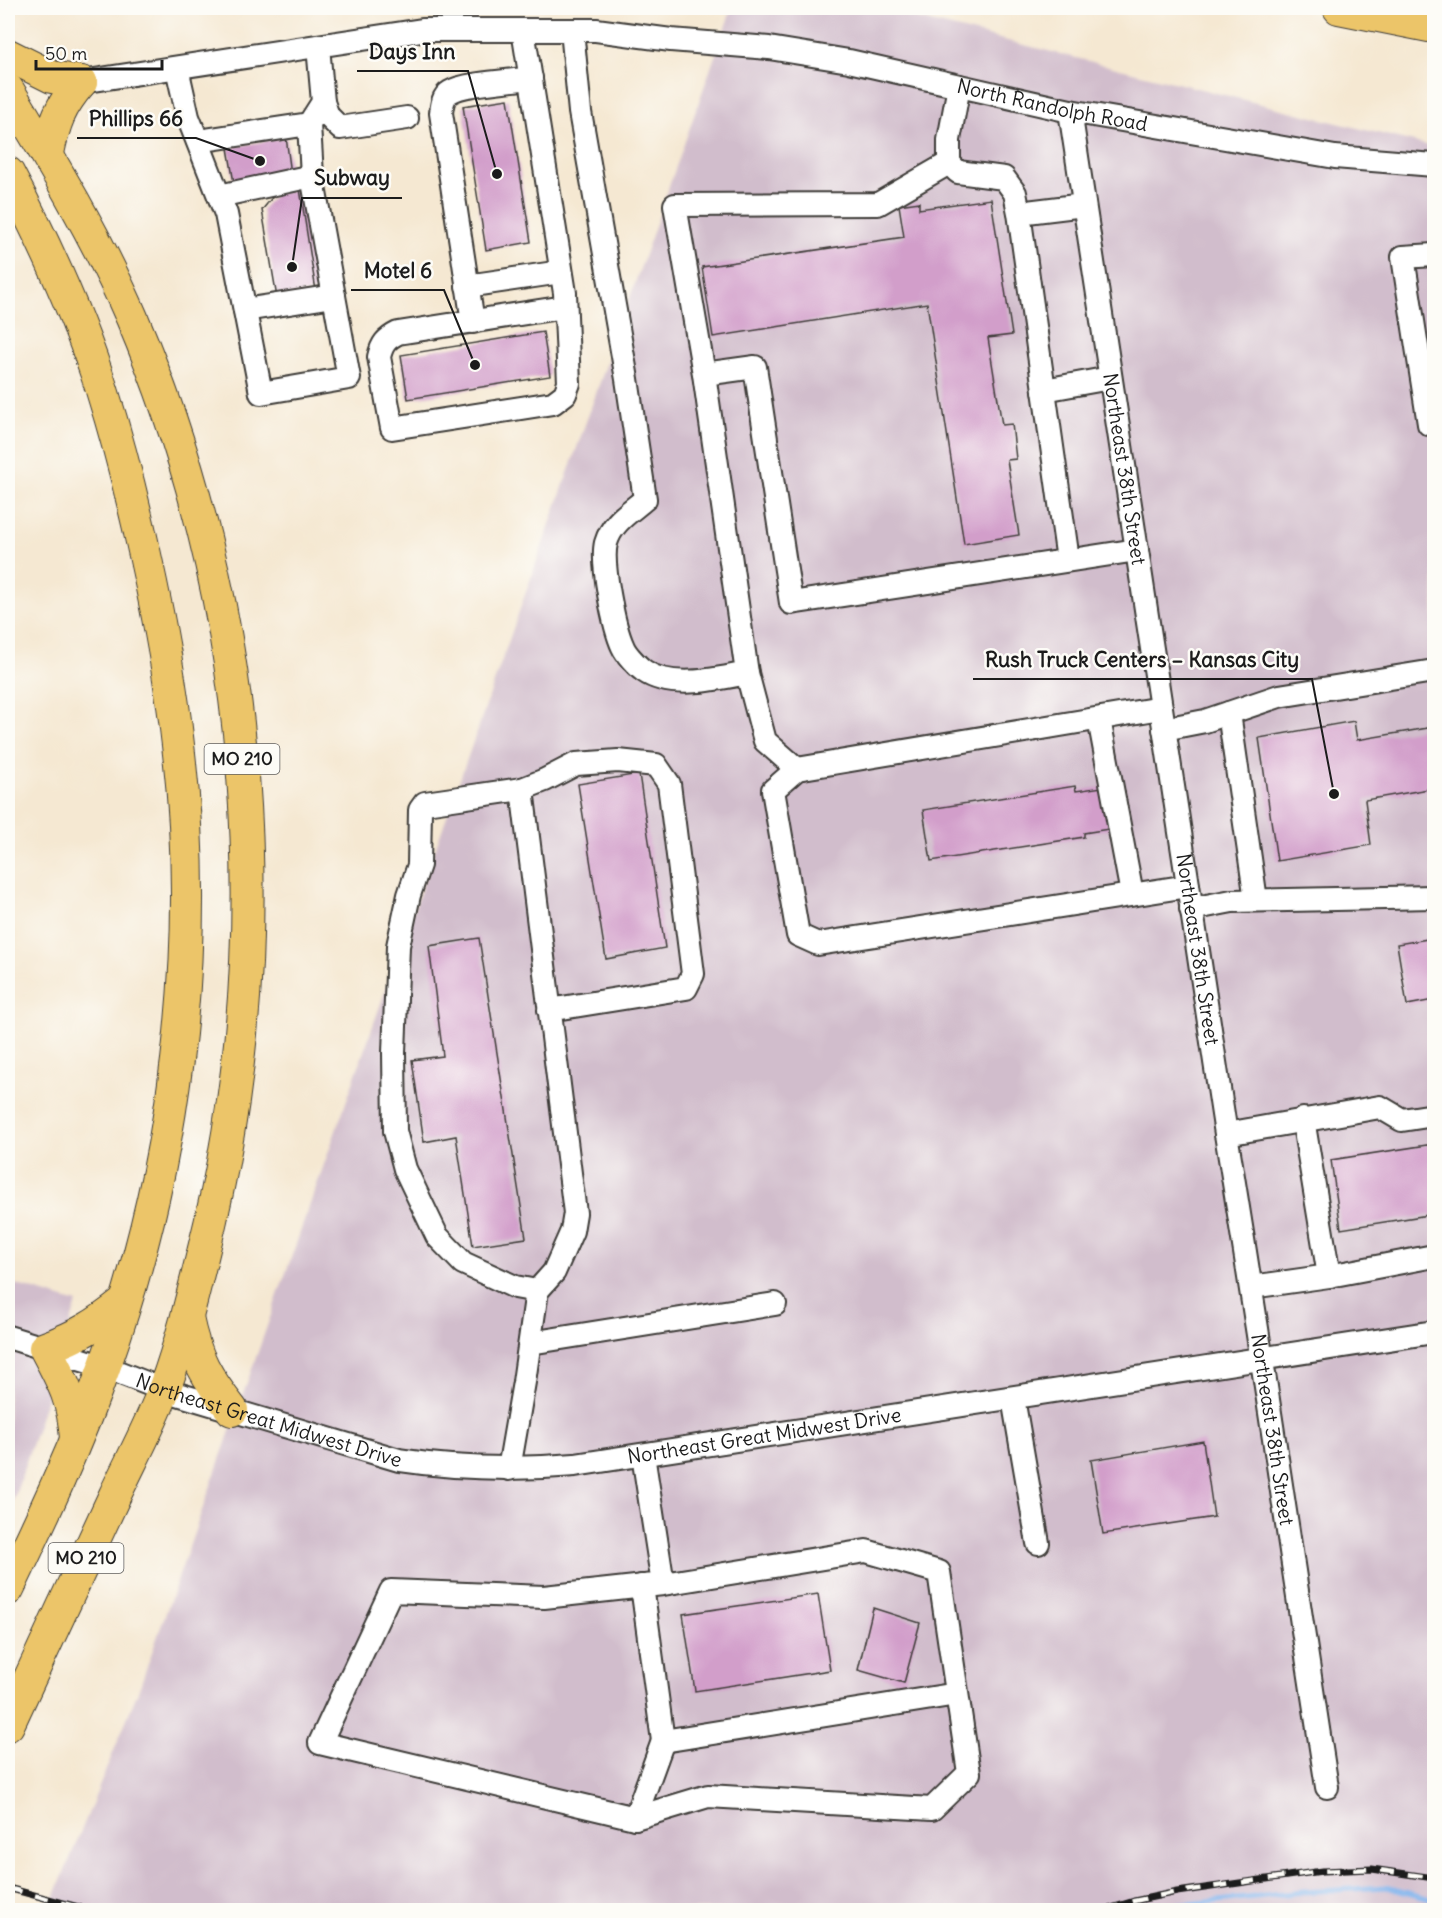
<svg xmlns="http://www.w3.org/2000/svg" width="1442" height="1918" viewBox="0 0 1442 1918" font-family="Delius,sans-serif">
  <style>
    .industrial { fill: #d1bdcc }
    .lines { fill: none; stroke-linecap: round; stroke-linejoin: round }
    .stream { stroke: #7fb2ec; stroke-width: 5 }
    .building { fill: #d29eca }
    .minor-casing { stroke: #3d3b37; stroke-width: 26 }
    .highway-casing { stroke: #3d3b37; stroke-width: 34 }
    .minor { stroke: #fff; stroke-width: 22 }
    .highway { stroke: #ecc569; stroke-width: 32 }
    .rail-casing { stroke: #1c1c1c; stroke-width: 7 }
    .rail { stroke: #fdfcf7; stroke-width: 4.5; stroke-dasharray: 14; stroke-linecap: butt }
    .labels { text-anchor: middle; stroke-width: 5; stroke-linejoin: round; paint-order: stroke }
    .shield { fill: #fdfcf7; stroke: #605f5e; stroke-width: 1.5 }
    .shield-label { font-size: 18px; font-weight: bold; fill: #1c1c1c }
    .street-label { font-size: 20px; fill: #1c1c1c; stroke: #fdfcf7 }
    .leader { fill: none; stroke: #1c1c1c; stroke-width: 2 }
    .callout-dot { fill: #1c1c1c; stroke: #fdfcf7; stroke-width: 2 }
    .callout-label { font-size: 21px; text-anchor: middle; font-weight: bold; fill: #1c1c1c; stroke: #fdfcf7; stroke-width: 5; stroke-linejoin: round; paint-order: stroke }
  </style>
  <rect width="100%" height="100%" fill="#fdfcf7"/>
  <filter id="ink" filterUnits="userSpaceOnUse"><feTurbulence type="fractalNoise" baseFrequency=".0167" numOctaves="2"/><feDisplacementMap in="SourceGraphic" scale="12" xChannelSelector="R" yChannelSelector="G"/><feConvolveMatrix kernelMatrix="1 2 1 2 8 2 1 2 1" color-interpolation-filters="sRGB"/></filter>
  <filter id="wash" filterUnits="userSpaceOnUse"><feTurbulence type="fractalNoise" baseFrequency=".008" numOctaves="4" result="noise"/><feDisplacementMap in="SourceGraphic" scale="24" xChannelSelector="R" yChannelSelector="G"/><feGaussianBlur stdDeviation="1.35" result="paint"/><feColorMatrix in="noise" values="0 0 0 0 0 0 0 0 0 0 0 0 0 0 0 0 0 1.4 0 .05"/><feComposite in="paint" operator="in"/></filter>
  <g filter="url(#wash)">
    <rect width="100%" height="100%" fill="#f5e8d2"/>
    <g class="industrial">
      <path d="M732,8H875L1434,147V1910H49L139,1689Z"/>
      <path d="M8,1282L77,1303L15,1496L8,1510Z"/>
    </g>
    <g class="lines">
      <path class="stream" d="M1153,1910L1170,1906L1303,1892L1386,1887L1434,1900"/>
    </g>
    <g id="blocks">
      <g class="building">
        <path d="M508,99L531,242L486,250L463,106Z"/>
        <path d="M286,137L291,174L234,183L228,148Z"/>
        <path d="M300,189L316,291L277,298L262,210L276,193Z"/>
        <path d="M991,199L1012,335L988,338L1002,425L1012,424L1016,459L1007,460L1019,535L964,544L927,303L713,337L702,267L904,237L899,205L919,202V209Z"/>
        <path d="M543,332L550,376L408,399L401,355Z"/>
        <path d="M1354,721L1357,740L1434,727V788L1365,800L1371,845L1277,861L1259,738Z"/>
        <path d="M639,774L665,948L606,959L578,784Z"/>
        <path d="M1075,786L1076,791L1102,787L1109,829L1084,833V837L931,861L923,810Z"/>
        <path d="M479,938L526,1238L473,1246L456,1136L424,1142L412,1060L443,1056L429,946Z"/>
        <path d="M1434,938V1000L1407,1005L1397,944Z"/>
        <path d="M1434,1144V1214L1341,1229L1331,1160Z"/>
        <path d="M1203,1441L1214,1517L1103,1534L1091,1460Z"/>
        <path d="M818,1594L830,1670L695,1691L683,1614Z"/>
        <path d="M873,1608L920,1623L904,1683L858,1670Z"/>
      </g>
    </g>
  </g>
  <g filter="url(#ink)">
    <use href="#blocks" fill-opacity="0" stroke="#3d3b37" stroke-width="1.5"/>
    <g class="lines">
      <defs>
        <g id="minor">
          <path d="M523,30L565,293L569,383L565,394L553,403L392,428L379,357C382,344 386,339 398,333L565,307"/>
          <path d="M572,30L580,112L627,379L645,499C630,512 612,522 606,543C601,563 614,628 623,647C626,654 637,666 644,671C671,690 717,679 747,673L704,374"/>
          <path d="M177,68L188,117L226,214L261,393L349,378L312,176L309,124L323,102L318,46"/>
          <path id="s1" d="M81,82L422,30H596L671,40L769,48L849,61L1070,111L1335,157L1434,165"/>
          <path d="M959,86L949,140V163L958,172L1004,178L1015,193L1019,213L1068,560"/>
          <path d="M323,102L328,116L340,128L407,118"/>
          <path id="s2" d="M1070,111L1226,1134C1262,1351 1293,1569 1327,1787"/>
          <path d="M198,141L309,124"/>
          <path d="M949,163L878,204L675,205L704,374L755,367L791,603L1137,550"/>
          <path d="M219,196L312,176"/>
          <path d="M1019,213L1084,205"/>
          <path d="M1434,255L1403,257L1429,424L1434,423"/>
          <path d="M467,286L561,272"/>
          <path d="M245,310L334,296"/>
          <path d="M473,322L441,113C442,105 443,96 450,92C464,83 512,81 531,78"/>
          <path d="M1044,390L1110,378"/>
          <path d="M747,673L765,741L797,769"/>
          <path d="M1161,708L797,769L773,790L798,935L818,944L1188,886"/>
          <path d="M1229,713L1256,900"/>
          <path d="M1099,719L1132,894"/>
          <path d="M1164,729L1205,721L1279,696L1434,671"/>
          <path d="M522,789L425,803L420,810L419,865L409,895L398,946L394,1053L395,1131L405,1169L437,1236L463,1263L515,1287L537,1291"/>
          <path d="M1191,909L1232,901L1434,897"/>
          <path d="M1303,1119L1329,1276"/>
          <path d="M1226,1134L1380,1107L1402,1120L1434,1115"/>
          <path d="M1251,1287L1329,1276L1434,1256"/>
          <path id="s3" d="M8,1337L105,1367L164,1390L399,1460C458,1469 515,1470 575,1465L1434,1332"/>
          <path d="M530,1343L775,1304"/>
          <path d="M1013,1398L1038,1543"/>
          <path d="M643,1455L663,1584L866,1551L939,1572L969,1773L932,1809L708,1796L635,1818L320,1743L391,1591L544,1597L663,1584"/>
          <path d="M509,1469L524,1382L537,1291L554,1272L572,1231L575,1213L522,789L545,780L576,764L618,761L656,765L669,784L693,974L686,988L549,1010"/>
          <path d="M642,1586L663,1741L957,1694"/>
          <path d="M635,1818L663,1741"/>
        </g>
        <g id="highway">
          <path d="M1339,8L1434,27"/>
          <path d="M8,55L52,77L81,82"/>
          <path d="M8,90C53,164 97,237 132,318C256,610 281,945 203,1253C192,1298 181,1343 165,1387C151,1424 131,1461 114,1497C78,1573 43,1649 8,1725"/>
          <path d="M48,153C54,123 60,106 81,82"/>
          <path d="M8,173C45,243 78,315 102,390C119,444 133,500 145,555C159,618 171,681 178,745C203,953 175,1168 105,1365C78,1442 43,1516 8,1589"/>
          <path d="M187,1318C195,1358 207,1378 232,1410"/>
          <path d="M76,1438C73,1399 63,1382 45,1348C79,1336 97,1324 125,1302"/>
        </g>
      </defs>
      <use href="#minor" class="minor-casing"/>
      <use href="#highway" class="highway-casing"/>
      <use href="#minor" class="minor"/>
      <use href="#highway" class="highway"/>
      <defs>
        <g id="rail">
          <path d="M8,1888L89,1910"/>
          <path d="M1105,1910L1134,1901L1177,1892L1322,1871L1372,1869L1434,1878"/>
        </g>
      </defs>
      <use href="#rail" class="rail-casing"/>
      <use href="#rail" class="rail"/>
    </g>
  </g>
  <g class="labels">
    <g class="shield">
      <rect x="204.5" y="744" width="75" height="30" rx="4.5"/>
      <rect x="48.5" y="1543" width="75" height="30" rx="4.5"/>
    </g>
    <g class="shield-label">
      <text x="242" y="765">MO 210</text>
      <text x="86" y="1564">MO 210</text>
    </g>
    <g class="street-label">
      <text dy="7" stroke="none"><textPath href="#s1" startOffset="982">North Randolph Road</textPath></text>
      <text dy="7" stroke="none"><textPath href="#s2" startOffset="362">Northeast 38th Street</textPath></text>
      <text dy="7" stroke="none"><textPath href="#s2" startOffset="848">Northeast 38th Street</textPath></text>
      <text dy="7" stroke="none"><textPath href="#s3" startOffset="274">Northeast Great Midwest Drive</textPath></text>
      <text dy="7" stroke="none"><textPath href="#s2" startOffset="1334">Northeast 38th Street</textPath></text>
      <text dy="7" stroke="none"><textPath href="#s3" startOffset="778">Northeast Great Midwest Drive</textPath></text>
    </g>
  </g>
  <path class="leader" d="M497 174L468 71H357M260 161L196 138H77M292 267L302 198H402M475 365L444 290H351M1334 794L1312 679H973"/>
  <g class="callout-dot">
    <circle cx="497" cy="174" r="6"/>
    <circle cx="260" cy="161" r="6"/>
    <circle cx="292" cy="267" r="6"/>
    <circle cx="475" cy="365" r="6"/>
    <circle cx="1334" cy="794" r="6"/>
  </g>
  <g class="callout-label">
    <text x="412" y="59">Days Inn</text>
    <text x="136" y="126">Phillips 66</text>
    <text x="352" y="185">Subway</text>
    <text x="398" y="278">Motel 6</text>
    <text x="1142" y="667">Rush Truck Centers – Kansas City</text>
  </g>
  <rect width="1442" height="1918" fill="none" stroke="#fdfcf7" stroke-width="30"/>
  <path d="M36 60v9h126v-9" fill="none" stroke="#1c1c1c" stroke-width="3"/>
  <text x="45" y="60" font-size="18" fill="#1c1c1c" stroke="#fdfcf7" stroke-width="4.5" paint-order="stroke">50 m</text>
</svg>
